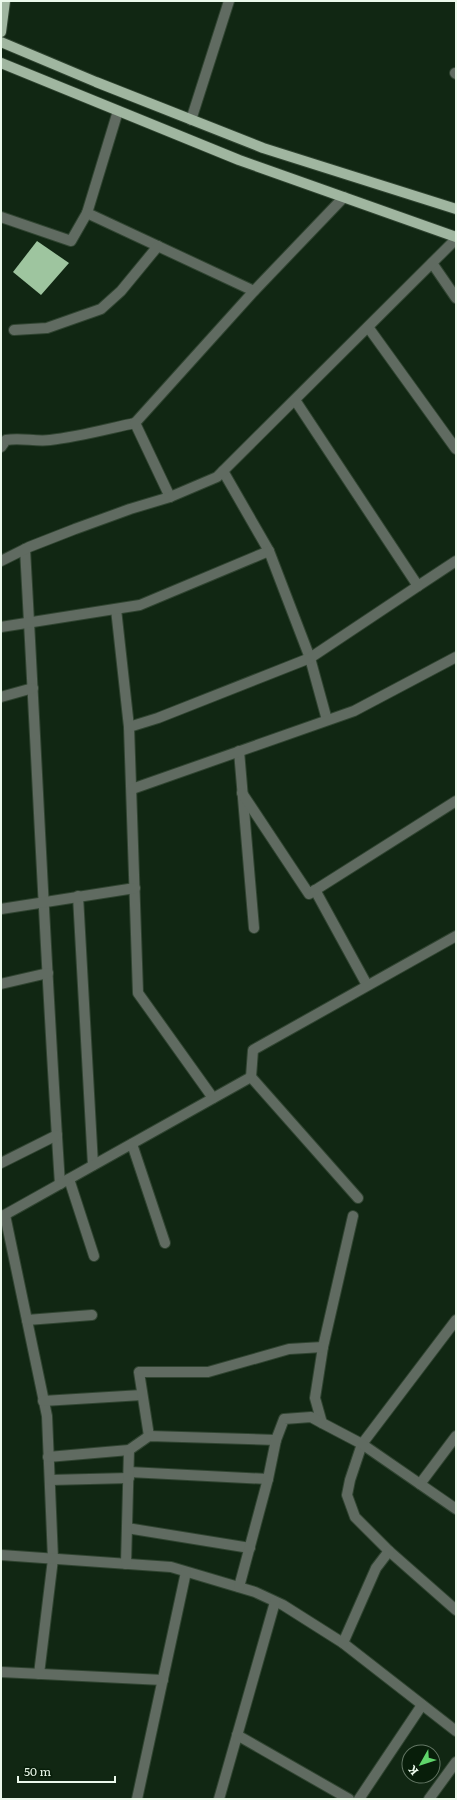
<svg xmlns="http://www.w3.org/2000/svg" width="457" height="1800" viewBox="0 0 457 1800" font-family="Literata,serif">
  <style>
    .building { fill: #9ec59f }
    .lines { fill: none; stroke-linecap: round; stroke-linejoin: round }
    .minor-casing { stroke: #304431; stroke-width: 12 }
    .major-casing { stroke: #304431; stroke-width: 12 }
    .minor { stroke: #606b61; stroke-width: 10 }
    .major { stroke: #a0b6a0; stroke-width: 10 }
  </style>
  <rect width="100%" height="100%" fill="#112713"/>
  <path class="building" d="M37,241L69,263L41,295L13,272Z"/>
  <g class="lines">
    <defs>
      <g id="minor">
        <path d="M455,73L456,74"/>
        <path d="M191,120L229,1"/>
        <path d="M87,213L118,111"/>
        <path d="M1,217L71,241L87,213L254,291"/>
        <path d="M432,263L456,298"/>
        <path d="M368,327L456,449"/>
        <path d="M14,330L47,328L101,309L121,291L158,246"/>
        <path d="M1,447L6,440C21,437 35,442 50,440C78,437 107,429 135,423"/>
        <path d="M223,471L269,551L310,658L327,720"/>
        <path d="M170,497L135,423L254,291L344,197"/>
        <path d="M25,549C37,761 46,972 60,1184"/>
        <path d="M1,561L29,547L75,529L130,509L170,497L217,477L456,239"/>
        <path d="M418,586L456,561"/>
        <path d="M116,609L129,727L138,993L213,1098"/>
        <path d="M1,627L140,605L269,551"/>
        <path d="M1,697L33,688"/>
        <path d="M129,727L158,718L310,658L418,586L295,400"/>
        <path d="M239,751L254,928"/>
        <path d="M132,789L354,711L456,657"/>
        <path d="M242,793L309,894L456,801"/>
        <path d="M315,890L367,985"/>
        <path d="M78,896L93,1165"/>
        <path d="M1,909L135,888"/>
        <path d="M1,984L48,973"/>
        <path d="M251,1077L253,1050L456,936"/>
        <path d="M132,1144L165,1243"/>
        <path d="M1,1163L57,1135"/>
        <path d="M69,1179L94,1256"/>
        <path d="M5,1215L47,1416L53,1559L39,1674"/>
        <path d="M1,1217L251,1077L358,1198"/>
        <path d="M27,1320L92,1315"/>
        <path d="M456,1320L362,1444L350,1480L347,1495L355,1517L389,1551L456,1610"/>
        <path d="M43,1401L142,1395"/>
        <path d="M322,1423L315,1398L323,1347L353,1216"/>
        <path d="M149,1436L139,1372H208L289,1349L323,1347"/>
        <path d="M48,1457L129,1450L149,1436L276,1440"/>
        <path d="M129,1472L268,1479"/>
        <path d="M50,1480L129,1478"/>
        <path d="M420,1484L456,1436"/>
        <path d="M127,1528L250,1548"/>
        <path d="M1,1555L171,1567L255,1592L283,1605L343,1643L456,1731"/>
        <path d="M126,1564L129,1450"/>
        <path d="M239,1587L268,1479L276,1440L284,1419L311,1417L322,1423L362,1444L456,1509"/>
        <path d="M343,1643L376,1568L389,1551"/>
        <path d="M1,1672L163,1680"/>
        <path d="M237,1735L349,1799"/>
        <path d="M137,1799L186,1572"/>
        <path d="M219,1799L275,1602"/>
        <path d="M359,1799L422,1705"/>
        <path d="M429,1799L456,1762"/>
      </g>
      <g id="major">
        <path d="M1,32L5,1"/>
        <path d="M1,42L96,82L263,148L456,209"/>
        <path d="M1,63L239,160L456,237"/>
      </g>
    </defs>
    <use href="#minor" class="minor-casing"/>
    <use href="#major" class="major-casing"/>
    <use href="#minor" class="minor"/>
    <use href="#major" class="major"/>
  </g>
  <rect width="457" height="1800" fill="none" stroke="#ebf9eb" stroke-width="4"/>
  <g transform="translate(421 1764) rotate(231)"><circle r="19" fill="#081e0a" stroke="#637664"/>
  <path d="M0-3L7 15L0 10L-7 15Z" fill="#5fd56b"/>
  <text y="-6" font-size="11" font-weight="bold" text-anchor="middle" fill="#ebf9eb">K</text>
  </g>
  <path d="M18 1776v6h97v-6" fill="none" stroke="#ebf9eb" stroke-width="2"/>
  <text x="24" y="1776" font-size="12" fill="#ebf9eb" stroke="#081e0a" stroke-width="3" paint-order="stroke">50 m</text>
</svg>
